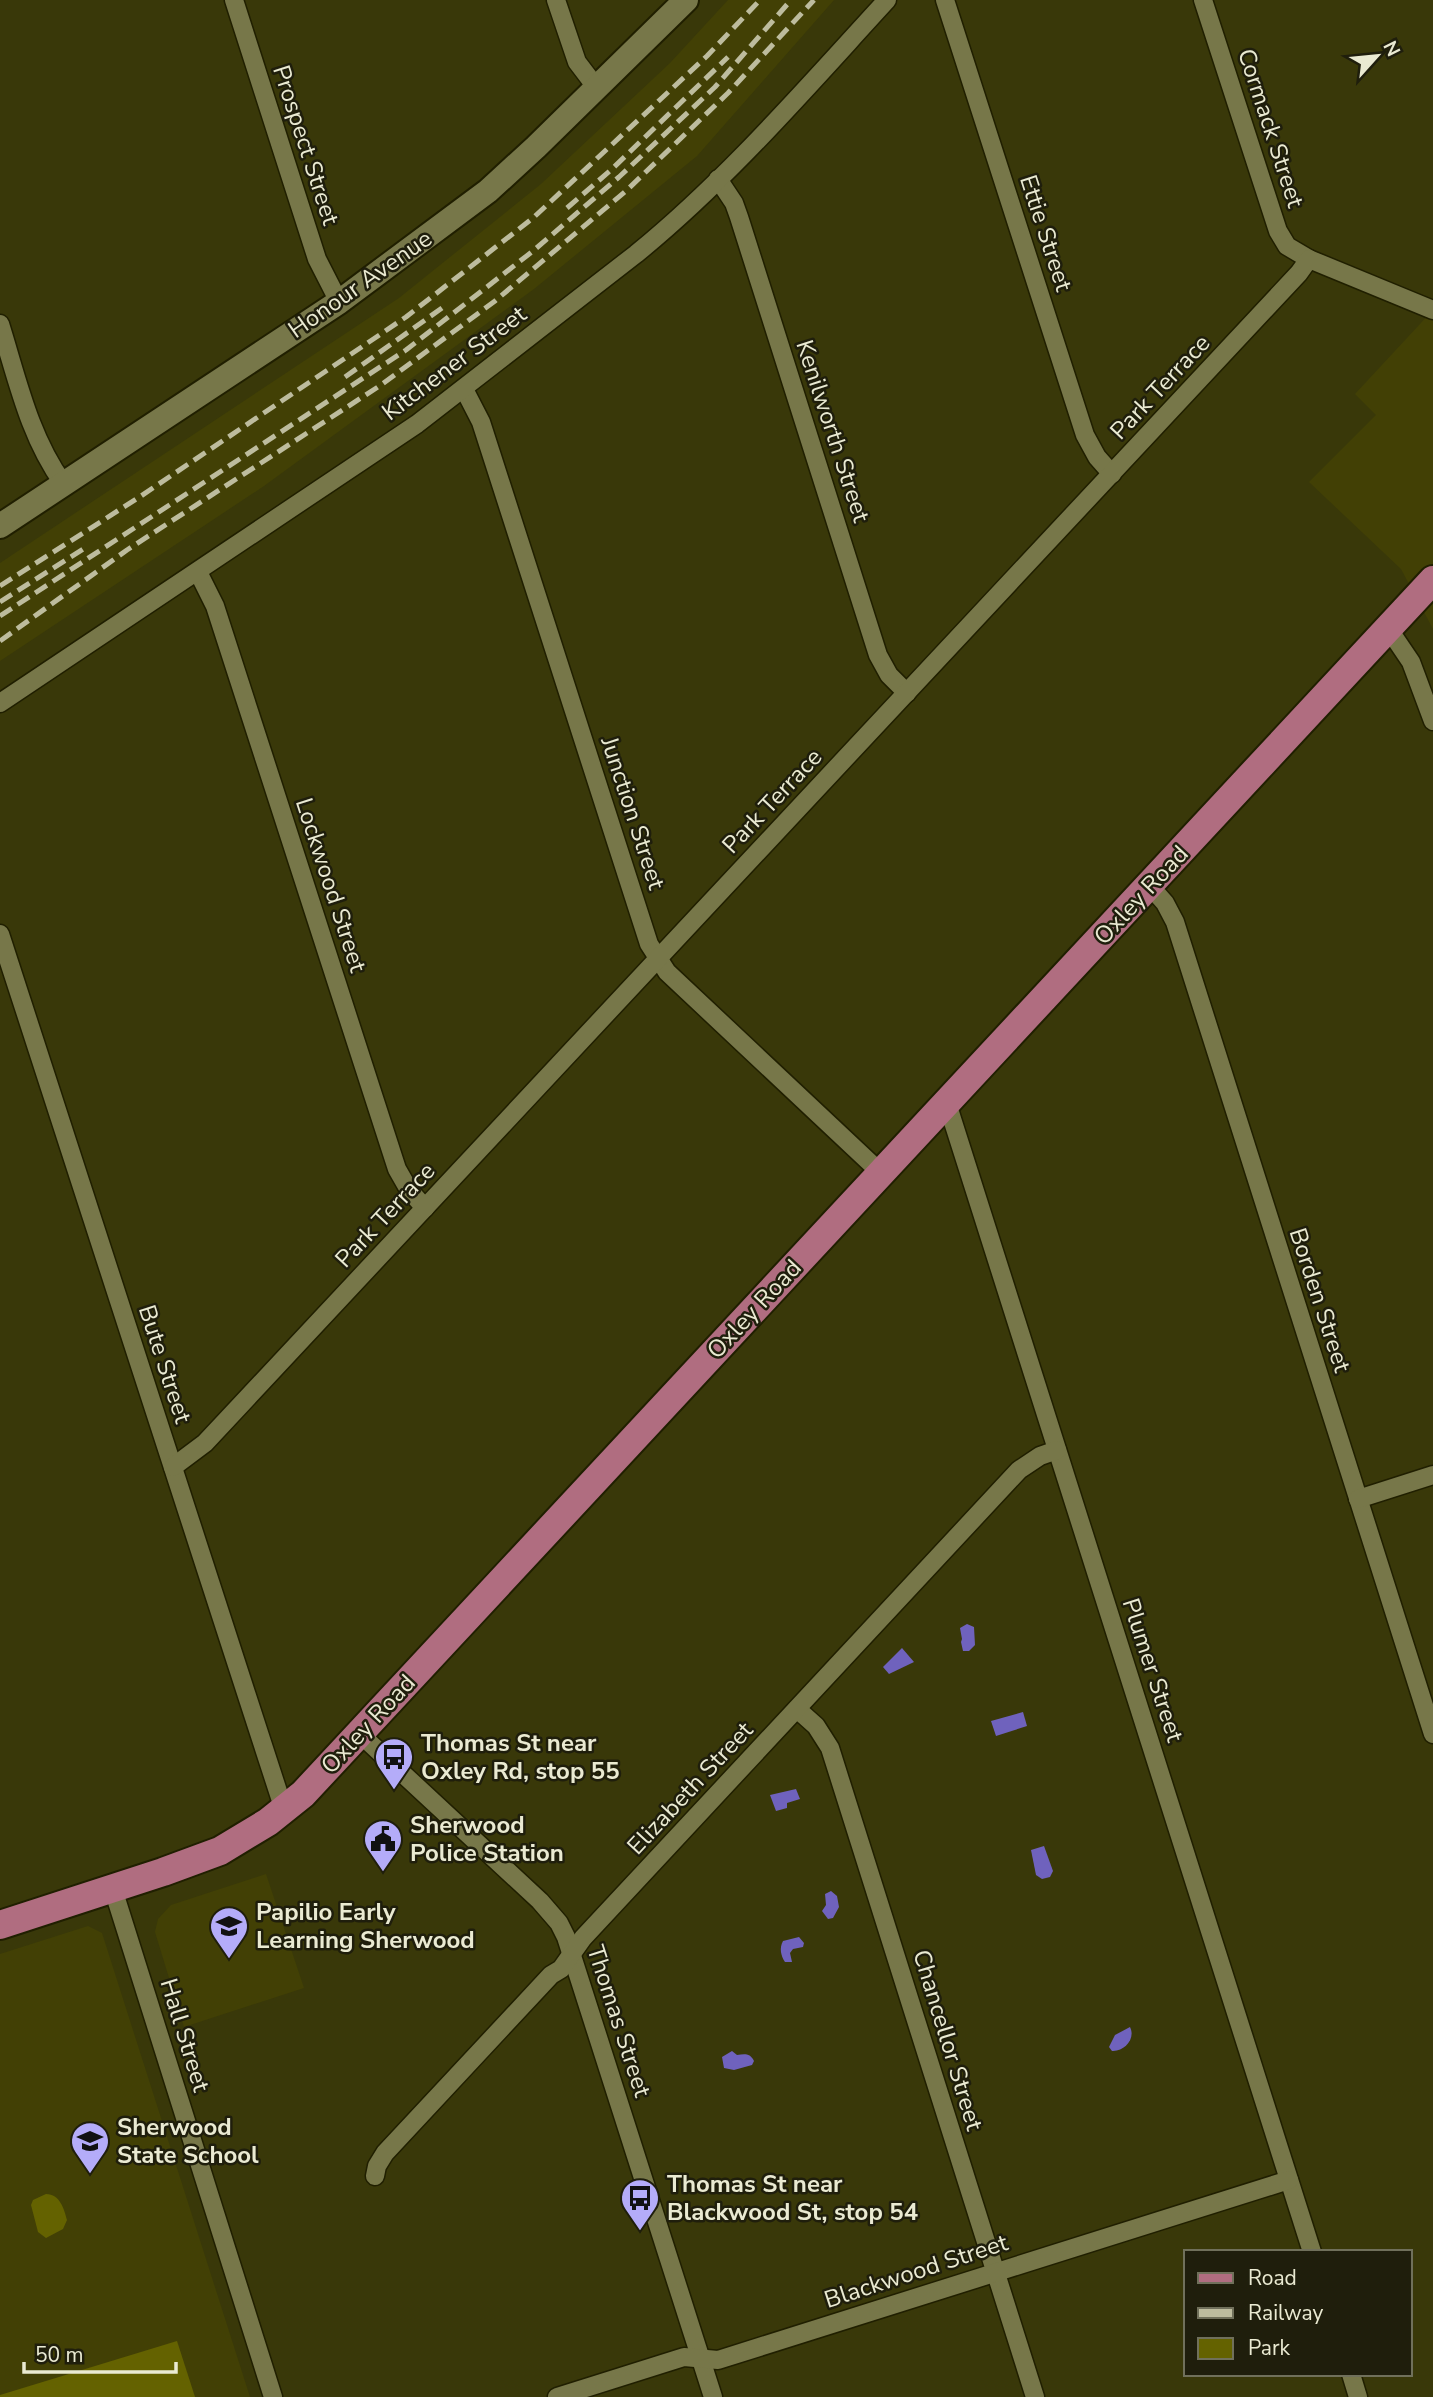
<svg xmlns="http://www.w3.org/2000/svg" width="1433" height="2397" viewBox="0 0 1433 2397" font-family="'Nunito Sans',sans-serif">
  <style>
    .built { fill: #424005 }
    .green { fill: #646200 }
    .water { fill: #6f62bd }
    .lines { fill: none; stroke-linecap: round; stroke-linejoin: round }
    .street-casing { stroke: #201f00; stroke-width: 21 }
    .secondary-casing { stroke: #201f00; stroke-width: 28 }
    .primary-casing { stroke: #201f00; stroke-width: 32 }
    .street { stroke: #777749; stroke-width: 18 }
    .secondary { stroke: #777749; stroke-width: 24 }
    .primary { stroke: #b06d80; stroke-width: 28 }
    .rail { stroke: #bdbc9e; stroke-width: 5; stroke-dasharray: 14 7; stroke-linecap: butt }
    .labels { text-anchor: middle; stroke-width: 5; stroke-linejoin: round; paint-order: stroke }
    .street-label { font-size: 24px; fill: #eaead2; stroke: #1f1e0c }
    .poi-label { font-size: 24px; font-weight: bold; fill: #eaead2; stroke: #1f1e0c; text-anchor: start }
  </style>
  <rect width="100%" height="100%" fill="#393809"/>
  <g class="built">
    <path d="M728,0H834L697,156L534,289L264,486L0,661V563L399,298L541,184L670,63Z"/>
    <path d="M1433,310V629L1401,569L1309,482L1376,415L1355,394Z"/>
    <path d="M266,1874L304,1988L184,2027L155,1932L158,1919L171,1905Z"/>
    <path d="M88,1926L102,1933L250,2397H0V1954Z"/>
  </g>
  <g class="green">
    <path d="M46,2194C60,2194 64,2209 67,2220L63,2229L46,2238L38,2232L31,2205L33,2200Z"/>
    <path d="M177,2341L195,2397H0V2395Z"/>
  </g>
  <g class="water">
    <path d="M967,1624L974,1627L975,1645L969,1651H963L961,1642L962,1639L960,1628Z"/>
    <path d="M902,1648L914,1662L889,1674L883,1667Z"/>
    <path d="M1023,1712L1027,1726L996,1736L991,1721Z"/>
    <path d="M796,1789L800,1799L787,1803V1808L776,1811L770,1795Z"/>
    <path d="M1044,1846L1053,1871L1050,1877L1042,1879L1036,1875L1031,1850Z"/>
    <path d="M831,1891L837,1896L839,1907L833,1918L828,1919L822,1911L826,1905L825,1894Z"/>
    <path d="M799,1937L804,1943L803,1947L793,1949L790,1953L792,1962H785C781,1956 779,1948 783,1941Z"/>
    <path d="M1130,2027C1136,2039 1124,2052 1112,2051L1109,2047L1115,2035Z"/>
    <path d="M732,2051L737,2055C745,2054 750,2053 754,2061L752,2065L734,2070L724,2068L722,2057Z"/>
  </g>
  <g class="lines">
    <defs>
      <g id="street">
        <path d="M234,0L317,259L339,302"/>
        <path d="M556,0L577,62L596,87"/>
        <path d="M945,0L1085,435L1097,457L1112,474"/>
        <path d="M1203,0L1278,231L1287,246L1309,259"/>
        <path d="M718,179L734,203L739,217L878,655L889,675L907,693"/>
        <path d="M0,324C17,378 29,436 63,483"/>
        <path d="M464,389L481,422L649,944L667,972L881,1173"/>
        <path d="M198,572L215,606L397,1169L409,1190L425,1208"/>
        <path d="M1388,628L1411,662L1433,721"/>
        <path d="M0,703L417,424L636,254C727,180 807,87 887,0"/>
        <path d="M1150,886L1165,903L1175,922L1433,1734"/>
        <path d="M0,934L284,1810"/>
        <path d="M947,1103L1312,2252"/>
        <path d="M173,1467L205,1443L1299,273L1309,259L1433,310"/>
        <path d="M1358,1499L1433,1475"/>
        <path d="M797,1709L816,1726L830,1748L1035,2397"/>
        <path d="M359,1733L540,1901L559,1923L566,1937L713,2397"/>
        <path d="M113,1889L273,2397"/>
        <path d="M375,2176L377,2166L385,2153L551,1975L561,1969L583,1938L1019,1470L1040,1456L1057,1450"/>
        <path d="M1351,2374L1358,2397"/>
        <path d="M557,2397L684,2357L718,2360L1289,2180"/>
      </g>
      <path id="secondary" d="M0,526L339,302L488,191L536,147L686,0"/>
      <path id="primary" d="M0,1925L163,1872L220,1851L268,1822L303,1794L1433,580"/>
    </defs>
    <use href="#street" class="street-casing"/>
    <use href="#secondary" class="secondary-casing"/>
    <use href="#primary" class="primary-casing"/>
    <use href="#street" class="street"/>
    <use href="#secondary" class="secondary"/>
    <use href="#primary" class="primary"/>
    <g class="rail">
      <path d="M567,208L612,169L728,57"/>
      <path d="M345,377L442,308"/>
      <path d="M0,586L138,498L406,317L533,218L707,56L760,0"/>
      <path d="M0,602L88,546"/>
      <path d="M0,616L406,350L533,251L619,177L715,87L791,0"/>
      <path d="M0,641L127,550L381,385L495,301L627,190L728,93L814,0"/>
    </g>
  </g>
  <defs>
    <symbol id="bus-pin" viewBox="-11 -11 22 30"><path d="M0 17L-7.5 6A9.5 9.5 0 1 1 7.5 6Z" fill="#b4acf9" stroke="#1f1e0c"/><path d="M-5-6H5V4H4V6H2V4H-2V6H-4V4H-5ZM-3.5-4V0h7V-4ZM-3.5 1.2v1.5H-2V1.2ZM2 1.2v1.5H3.5V1.2Z" fill="#111"/></symbol>
    <symbol id="civic-pin" viewBox="-11 -11 22 30"><path d="M0 17L-7.5 6A9.5 9.5 0 1 1 7.5 6Z" fill="#b4acf9" stroke="#1f1e0c"/><path d="M-.6-6.5H3V-4.5H.6V-3L4-1V1h2V6H-6V1h2V-1L-.6-3ZM-1.2 2.5V6h2.4V2.5Z" fill="#111"/></symbol>
    <symbol id="school-pin" viewBox="-11 -11 22 30"><path d="M0 17L-7.5 6A9.5 9.5 0 1 1 7.5 6Z" fill="#b4acf9" stroke="#1f1e0c"/><path d="M0-5L7-2L0 1L-7-2ZM-4 1L0 2.5L4 1V4Q0 6-4 4Z" fill="#111"/></symbol>
  </defs>
  <g fill-rule="evenodd">
    <use href="#bus-pin" x="372" y="1735" width="44" height="60"/>
    <use href="#civic-pin" x="361" y="1817" width="44" height="60"/>
    <use href="#school-pin" x="207" y="1904" width="44" height="60"/>
    <use href="#school-pin" x="68" y="2119" width="44" height="60"/>
    <use href="#bus-pin" x="618" y="2176" width="44" height="60"/>
  </g>
  <g class="labels">
    <g class="street-label">
      <text transform="translate(1271 128) rotate(72)" y="8">Cormack Street</text>
      <text transform="translate(306 145) rotate(72)" y="8">Prospect Street</text>
      <text transform="translate(1046 233) rotate(72)" y="8">Ettie Street</text>
      <text transform="translate(360 284) rotate(-35)" y="8">Honour Avenue</text>
      <text transform="translate(454 363) rotate(-37)" y="8">Kitchener Street</text>
      <text transform="translate(1160 387) rotate(-47)" y="8">Park Terrace</text>
      <text transform="translate(833 431) rotate(72)" y="8">Kenilworth Street</text>
      <text transform="translate(772 801) rotate(-47)" y="8">Park Terrace</text>
      <text transform="translate(633 813) rotate(72)" y="8">Junction Street</text>
      <text transform="translate(331 885) rotate(72)" y="8">Lockwood Street</text>
      <text transform="translate(1141 895) rotate(-47)" y="8">Oxley Road</text>
      <text transform="translate(385 1215) rotate(-47)" y="8">Park Terrace</text>
      <text transform="translate(1320 1300) rotate(72)" y="8">Borden Street</text>
      <text transform="translate(754 1309) rotate(-47)" y="8">Oxley Road</text>
      <text transform="translate(165 1364) rotate(72)" y="8">Bute Street</text>
      <text transform="translate(1153 1670) rotate(72)" y="8">Plumer Street</text>
      <text transform="translate(368 1724) rotate(-47)" y="8">Oxley Road</text>
      <text transform="translate(690 1788) rotate(-47)" y="8">Elizabeth Street</text>
      <text transform="translate(619 2021) rotate(72)" y="8">Thomas Street</text>
      <text transform="translate(185 2035) rotate(73)" y="8">Hall Street</text>
      <text transform="translate(948 2040) rotate(73)" y="8">Chancellor Street</text>
      <text transform="translate(916 2271) rotate(-18)" y="8">Blackwood Street</text>
    </g>
    <g class="poi-label">
      <text x="421" y="1751">Thomas St near<tspan x="421" dy="28">Oxley Rd, stop 55</tspan></text>
      <text x="410" y="1833">Sherwood<tspan x="410" dy="28">Police Station</tspan></text>
      <text x="256" y="1920">Papilio Early<tspan x="256" dy="28">Learning Sherwood</tspan></text>
      <text x="117" y="2135">Sherwood<tspan x="117" dy="28">State School</tspan></text>
      <text x="667" y="2192">Thomas St near<tspan x="667" dy="28">Blackwood St, stop 54</tspan></text>
    </g>
  </g>
  <rect x="1184" y="2250" width="228" height="126" fill="#1f1e0c" stroke="#70705b" stroke-width="2"/>
  <rect x="1198" y="2273" width="35" height="10" fill="#b06d80" stroke="#70705b" stroke-width="2"/>
  <text x="1248" y="2285" font-size="21" fill="#eaead2">Road</text>
  <rect x="1198" y="2308" width="35" height="10" fill="#bdbc9e" stroke="#70705b" stroke-width="2"/>
  <text x="1248" y="2320" font-size="21" fill="#eaead2">Railway</text>
  <rect x="1198" y="2338" width="35" height="21" fill="#646200" stroke="#70705b" stroke-width="2"/>
  <text x="1248" y="2355" font-size="21" fill="#eaead2">Park</text>
  <g transform="translate(1377 56) rotate(63)" stroke="#1f1e0c" stroke-width="5" paint-order="stroke">
  <path d="M0-5L12 26L0 18L-12 26Z" fill="#eaead2"/>
  <text y="-10" font-size="19" font-weight="bold" text-anchor="middle" fill="#eaead2">N</text>
  </g>
  <path d="M24 2362v10h152v-10" fill="none" stroke="#eaead2" stroke-width="3.5"/>
  <text x="35" y="2362" font-size="21" fill="#eaead2" stroke="#1f1e0c" stroke-width="5" paint-order="stroke">50 m</text>
</svg>
